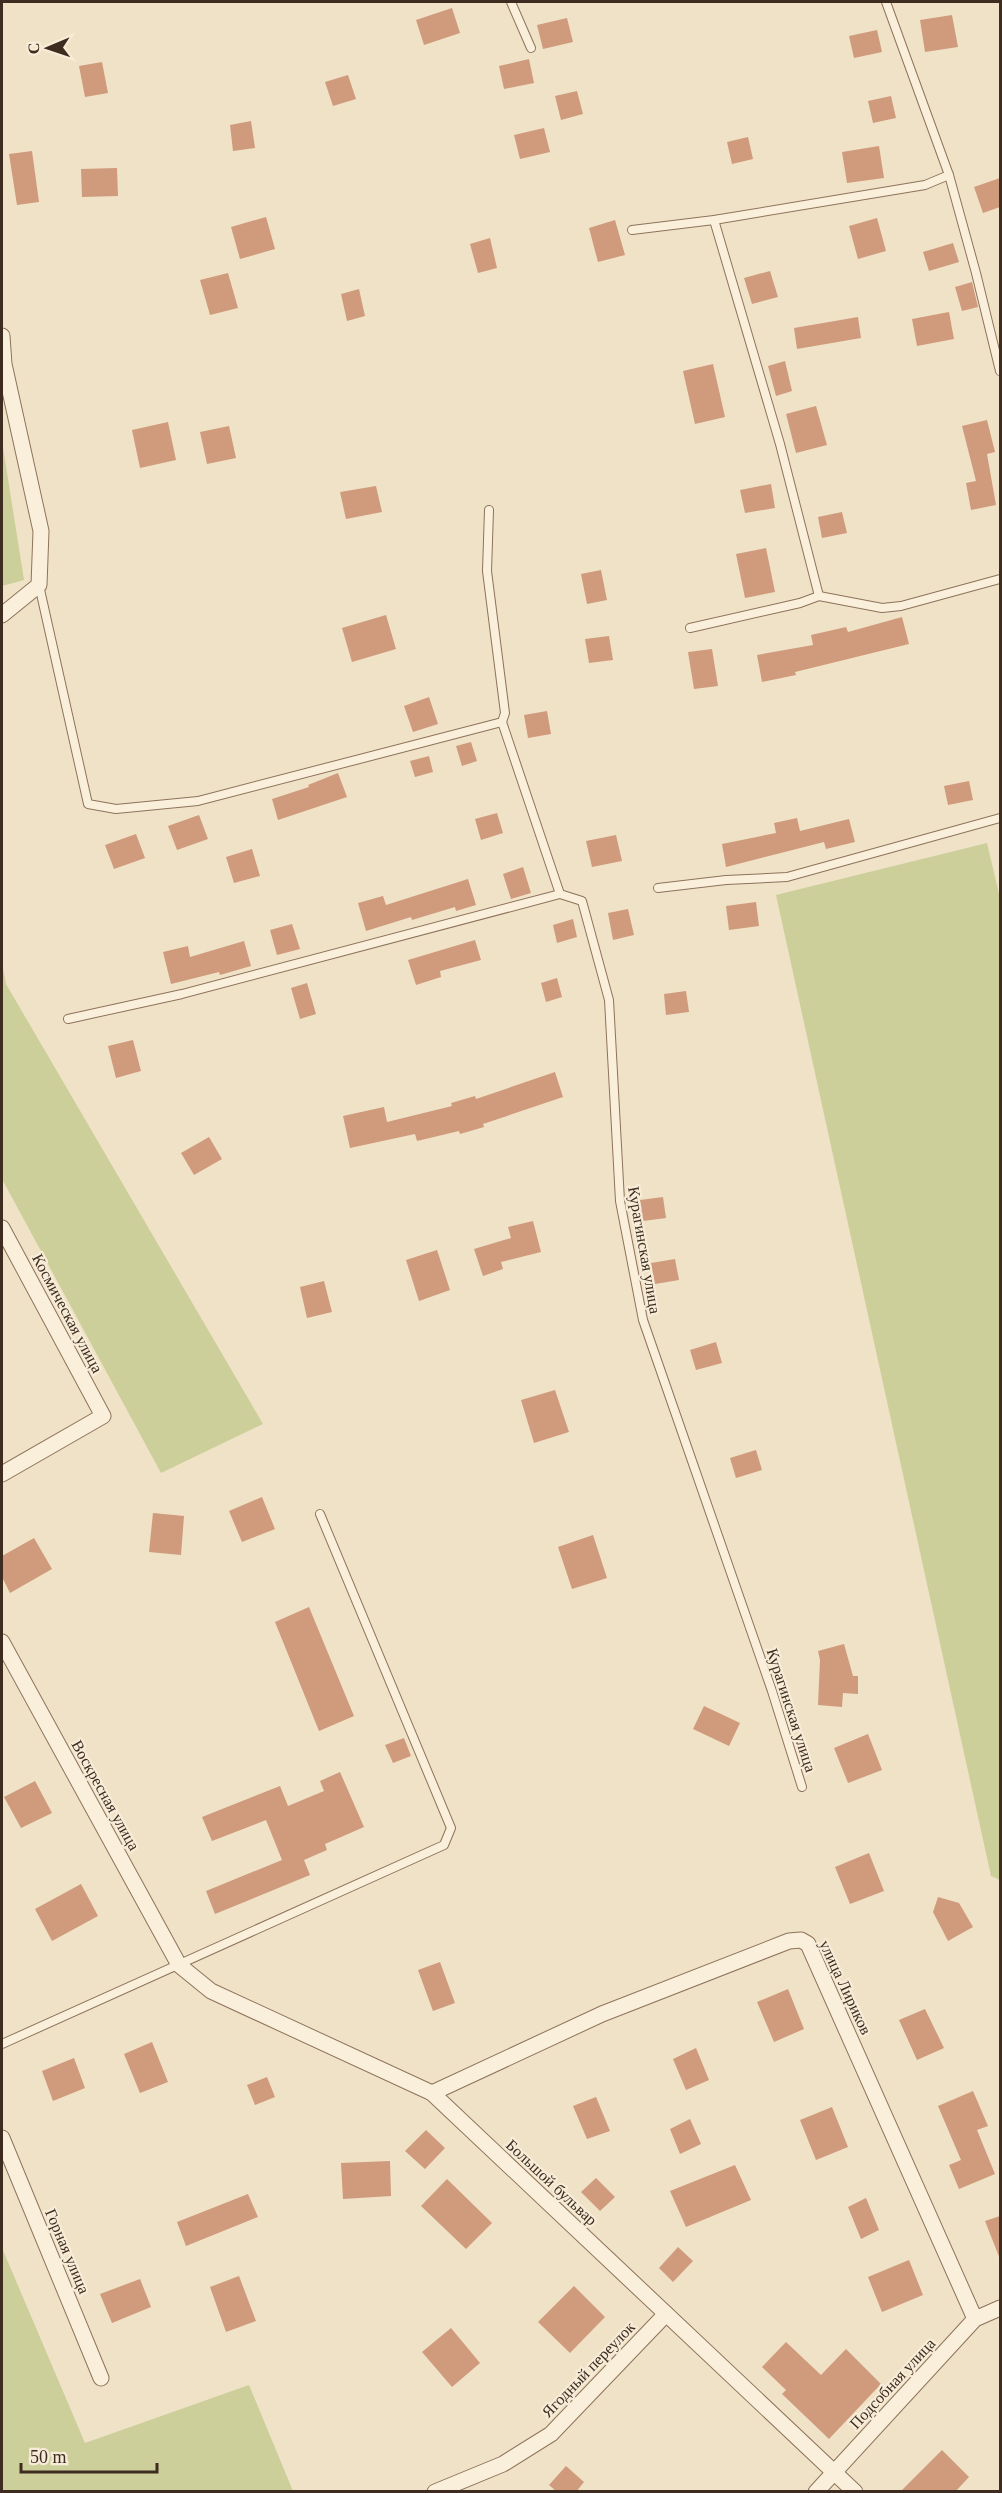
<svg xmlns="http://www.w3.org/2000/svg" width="1002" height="2493" viewBox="0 0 1002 2493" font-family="'Times New Roman',serif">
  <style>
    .green { fill: #cccf9a }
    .building { fill: #d09a7c }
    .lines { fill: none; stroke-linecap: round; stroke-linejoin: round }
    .lane-casing { stroke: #8d735b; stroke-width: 10 }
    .street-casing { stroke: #8d735b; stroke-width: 17 }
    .lane { stroke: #faefdb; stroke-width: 8 }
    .street { stroke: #faefdb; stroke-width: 15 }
    .labels { text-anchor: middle; stroke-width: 4.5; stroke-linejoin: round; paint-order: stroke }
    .street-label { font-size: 16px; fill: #3d2c1f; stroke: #f7ecd7 }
  </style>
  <rect width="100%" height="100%" fill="#f0e2c7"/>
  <g class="green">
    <path d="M2,441L24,580L2,586Z"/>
    <path d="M987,843L1000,898V1880L991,1876L776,895Z"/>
    <path d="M2,963L6,984L263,1424L161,1473L2,1179Z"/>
    <path d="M2,2248L85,2443L249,2385L293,2491H2Z"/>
  </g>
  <g class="building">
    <path d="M452,8L460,33L424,45L416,20Z"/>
    <path d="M952,15L958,47L925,52L920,20Z"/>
    <path d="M567,18L573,42L543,49L537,25Z"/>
    <path d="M877,30L882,52L854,58L849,36Z"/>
    <path d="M529,59L534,83L504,89L499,66Z"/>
    <path d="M102,62L108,93L85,97L79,66Z"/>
    <path d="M348,75L356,99L333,106L325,82Z"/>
    <path d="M577,91L583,114L561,120L555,96Z"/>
    <path d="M891,96L896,118L873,123L868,101Z"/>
    <path d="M251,121L255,148L233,151L230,125Z"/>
    <path d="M544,128L550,152L520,159L514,135Z"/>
    <path d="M748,137L753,159L732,164L727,142Z"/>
    <path d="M879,146L884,178L847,183L842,152Z"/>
    <path d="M32,151L39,202L17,205L9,154Z"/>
    <path d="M117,168L118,196L82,197L81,169Z"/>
    <path d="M1000,178V207L983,213L974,187Z"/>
    <path d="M266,217L275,249L240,259L231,227Z"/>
    <path d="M877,218L886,251L858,259L849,226Z"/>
    <path d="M615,220L625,255L598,262L589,228Z"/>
    <path d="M490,238L497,268L478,273L470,244Z"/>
    <path d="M953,243L959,262L929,271L923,252Z"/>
    <path d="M770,271L778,297L752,304L744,278Z"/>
    <path d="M228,273L238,308L210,315L200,280Z"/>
    <path d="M972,282L978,307L962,311L955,287Z"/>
    <path d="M359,289L365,316L347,321L341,294Z"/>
    <path d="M949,312L954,339L917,346L912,319Z"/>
    <path d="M858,317L861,338L797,349L794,328Z"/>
    <path d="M785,361L792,391L776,396L768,366Z"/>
    <path d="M713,364L725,417L695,424L683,371Z"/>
    <path d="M816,406L827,445L796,453L786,414Z"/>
    <path d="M987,420L995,452L987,454L996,505L971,510L966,483L976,481L962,426Z"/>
    <path d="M168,422L176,460L140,468L132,430Z"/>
    <path d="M229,426L236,458L207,464L200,432Z"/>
    <path d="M771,484L775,508L745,513L740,490Z"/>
    <path d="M376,486L382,512L346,519L340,492Z"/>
    <path d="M842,512L847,533L822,538L818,517Z"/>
    <path d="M766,548L775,592L745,598L736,554Z"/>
    <path d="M601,570L607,600L587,604L581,574Z"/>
    <path d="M386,615L396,649L352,662L342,628Z"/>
    <path d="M902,617L909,644L795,672L796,675L762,682L757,655L813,645L811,635L846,627L848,632Z"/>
    <path d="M609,636L613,660L589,663L585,639Z"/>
    <path d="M712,649L718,686L694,689L688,652Z"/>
    <path d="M429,697L438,724L413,732L404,706Z"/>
    <path d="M547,711L551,734L528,738L524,715Z"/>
    <path d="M471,742L477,761L462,766L456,746Z"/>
    <path d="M429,756L433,772L415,777L410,761Z"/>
    <path d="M338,773L347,797L278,820L272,799L309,787L308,785Z"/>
    <path d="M969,781L973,800L948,805L944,786Z"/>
    <path d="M497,813L503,833L481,840L475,819Z"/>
    <path d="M199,815L208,839L177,850L168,826Z"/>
    <path d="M797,818L800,831L849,819L855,842L826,849L824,842L726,867L722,844L776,833L774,823Z"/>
    <path d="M136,834L145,858L114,869L105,845Z"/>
    <path d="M616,835L622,861L592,867L586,841Z"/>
    <path d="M252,849L260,876L234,883L226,857Z"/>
    <path d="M523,867L531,893L511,899L503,874Z"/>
    <path d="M468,879L476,905L456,911L455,907L412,920L411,917L366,931L358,903L383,896L386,905Z"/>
    <path d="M756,902L759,926L729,930L726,906Z"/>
    <path d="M628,909L634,935L613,940L608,913Z"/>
    <path d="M573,919L577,937L557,943L553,925Z"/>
    <path d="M292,924L300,949L277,955L270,930Z"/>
    <path d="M475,940L481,960L440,971L441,977L416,985L408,960Z"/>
    <path d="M244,941L251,966L220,975L219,972L171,984L163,952L188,946L190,957Z"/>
    <path d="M557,978L562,997L546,1002L541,983Z"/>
    <path d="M307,983L316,1014L300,1019L291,988Z"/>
    <path d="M686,991L689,1012L666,1015L664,994Z"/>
    <path d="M133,1040L141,1071L116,1078L108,1046Z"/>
    <path d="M555,1072L563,1097L483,1124L484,1127L460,1134L459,1131L417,1141L415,1134L350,1148L343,1116L384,1107L387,1122L452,1106L451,1103L475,1096L476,1099Z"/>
    <path d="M209,1137L222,1159L194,1175L181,1153Z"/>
    <path d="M663,1197L666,1218L643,1221L640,1200Z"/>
    <path d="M533,1221L541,1252L501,1262L503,1269L483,1276L474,1249L511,1238L508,1227Z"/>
    <path d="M437,1250L450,1290L419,1301L406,1260Z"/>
    <path d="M675,1259L679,1280L655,1284L651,1263Z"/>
    <path d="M324,1281L332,1312L307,1318L300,1287Z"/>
    <path d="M716,1342L722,1363L696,1370L690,1350Z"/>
    <path d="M555,1390L569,1432L534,1443L521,1400Z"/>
    <path d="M756,1450L762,1470L736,1478L730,1458Z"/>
    <path d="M262,1497L275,1529L242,1542L229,1511Z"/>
    <path d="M153,1513L184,1516L181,1555L149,1552Z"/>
    <path d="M593,1535L607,1578L572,1589L558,1547Z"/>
    <path d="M34,1538L52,1569L10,1593L2,1577V1556Z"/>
    <path d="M309,1607L354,1716L319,1731L275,1622Z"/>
    <path d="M844,1644L853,1676H858V1694L843,1693L842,1707L818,1705L820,1660L818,1651Z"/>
    <path d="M704,1706L740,1723L729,1746L693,1729Z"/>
    <path d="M868,1734L882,1770L848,1783L834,1748Z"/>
    <path d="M404,1738L411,1756L393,1763L385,1745Z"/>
    <path d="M340,1772L364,1827L325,1844L327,1850L304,1860L310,1875L215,1914L206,1891L282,1860L266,1820L212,1841L202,1817L280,1786L288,1806L324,1791L320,1781Z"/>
    <path d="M35,1781L52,1813L21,1828L4,1797Z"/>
    <path d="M869,1853L884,1891L850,1904L835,1867Z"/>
    <path d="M81,1884L98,1916L52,1941L35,1909Z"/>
    <path d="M938,1897L959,1903L973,1927L948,1941L933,1912Z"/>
    <path d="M440,1962L455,2003L433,2011L418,1970Z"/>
    <path d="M788,1989L804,2029L774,2042L757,2002Z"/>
    <path d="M925,2009L944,2048L917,2060L899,2020Z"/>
    <path d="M152,2042L168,2082L140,2093L124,2054Z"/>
    <path d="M696,2048L709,2080L686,2090L673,2059Z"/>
    <path d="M74,2058L85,2088L53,2101L42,2071Z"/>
    <path d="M267,2077L275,2097L255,2105L247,2085Z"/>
    <path d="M973,2091L988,2126L977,2130L995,2174L959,2189L949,2165L961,2160L938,2106Z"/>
    <path d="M596,2097L610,2131L587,2139L573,2106Z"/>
    <path d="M832,2107L848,2147L816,2160L800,2120Z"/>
    <path d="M690,2119L701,2144L680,2154L670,2129Z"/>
    <path d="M426,2130L445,2148L425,2169L405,2151Z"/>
    <path d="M390,2161L391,2196L343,2199L341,2163Z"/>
    <path d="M735,2165L751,2200L686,2227L670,2191Z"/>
    <path d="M596,2178L615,2197L600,2211L581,2192Z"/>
    <path d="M447,2179L492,2223L466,2249L421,2206Z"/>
    <path d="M248,2194L258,2217L186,2246L177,2222Z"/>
    <path d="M866,2198L879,2230L861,2239L848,2207Z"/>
    <path d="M1000,2216V2259L985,2221Z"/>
    <path d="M678,2247L693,2261L673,2282L659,2268Z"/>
    <path d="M909,2260L923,2295L882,2312L868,2277Z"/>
    <path d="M239,2276L256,2321L226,2332L210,2287Z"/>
    <path d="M140,2279L151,2307L112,2323L100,2294Z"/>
    <path d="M574,2286L605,2317L570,2353L538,2322Z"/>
    <path d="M451,2328L480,2363L452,2387L422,2352Z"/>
    <path d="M786,2342L821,2375L846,2349L881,2384L829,2439L782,2394L786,2390L762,2367Z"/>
    <path d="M942,2450L969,2477L955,2492H900Z"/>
    <path d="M566,2466L584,2482L576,2492H557L549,2485Z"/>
  </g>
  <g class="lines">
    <defs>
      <g id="lane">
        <path d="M511,2L531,48"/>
        <path d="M886,2L949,175L976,273L1000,371"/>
        <path d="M714,220L780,444L819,596"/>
        <path d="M632,230L714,220L925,185L949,175"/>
        <path d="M39,585L88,804L116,809L198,801L502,722L505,713L487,571L489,510"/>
        <path d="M690,628L800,603L819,596L882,608L901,606L1000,579"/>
        <path d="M502,722L560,894L582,901L609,1000L620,1201L643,1320L772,1691L802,1787"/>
        <path d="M658,888L726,880L787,877L1000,818"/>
        <path d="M68,1019L182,994L560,894"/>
        <path d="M2,2044L444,1845L451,1828L320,1514"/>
      </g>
      <g id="street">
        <path d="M2,336L4,364L41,531L39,585L2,615"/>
        <path d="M2,1228L103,1416L2,1474"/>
        <path d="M2,1642L179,1965L211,1991L432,2093L855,2492"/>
        <path d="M432,2093L602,2014L789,1941L801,1940L808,1944L975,2319"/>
        <path d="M2,2138L101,2378"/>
        <path d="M435,2492L503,2464L551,2434L666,2314"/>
        <path d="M816,2492L975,2319L1000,2308"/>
      </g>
    </defs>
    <use href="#lane" class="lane-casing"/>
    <use href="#street" class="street-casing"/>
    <use href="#lane" class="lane"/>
    <use href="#street" class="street"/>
  </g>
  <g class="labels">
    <g class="street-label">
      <text transform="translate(645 1250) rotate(80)" y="6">Курагинская улица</text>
      <text transform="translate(68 1313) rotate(62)" y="6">Космическая улица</text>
      <text transform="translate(792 1710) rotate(72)" y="6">Курагинская улица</text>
      <text transform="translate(106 1795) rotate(61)" y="6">Воскресная улица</text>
      <text transform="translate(846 1987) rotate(65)" y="6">улица Лириков</text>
      <text transform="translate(552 2182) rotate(43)" y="6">Большой бульвар</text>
      <text transform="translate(68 2251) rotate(67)" y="6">Горная улица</text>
      <text transform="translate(588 2369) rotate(-46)" y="6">Ягодный переулок</text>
      <text transform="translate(892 2383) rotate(-47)" y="6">Подсобная улица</text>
    </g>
  </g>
  <rect width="1002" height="2493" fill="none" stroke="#3d2c1f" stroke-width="6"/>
  <g transform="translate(48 48) rotate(268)" stroke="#f7ecd7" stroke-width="4.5" paint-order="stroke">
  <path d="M0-4.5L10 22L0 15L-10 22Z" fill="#3d2c1f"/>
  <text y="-9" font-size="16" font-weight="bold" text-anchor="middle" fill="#3d2c1f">С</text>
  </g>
  <path d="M21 2463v9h136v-9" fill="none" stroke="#3d2c1f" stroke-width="3"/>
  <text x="30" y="2463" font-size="18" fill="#3d2c1f" stroke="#f7ecd7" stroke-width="4.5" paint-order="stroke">50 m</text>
</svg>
